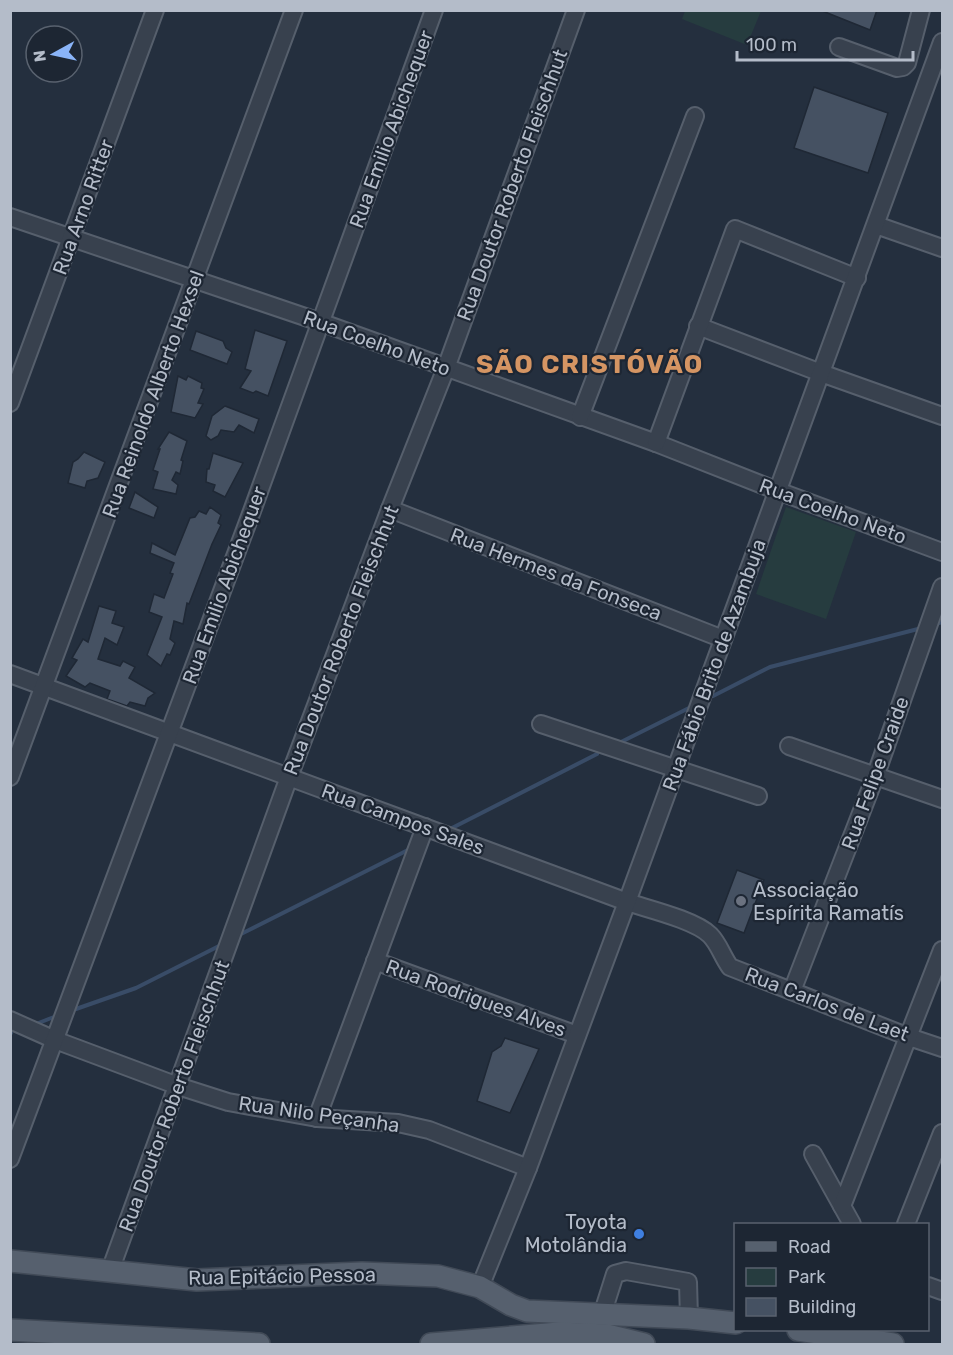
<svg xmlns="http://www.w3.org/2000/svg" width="953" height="1355" viewBox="0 0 953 1355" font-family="Rubik,sans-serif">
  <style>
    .green { fill: #263c3f }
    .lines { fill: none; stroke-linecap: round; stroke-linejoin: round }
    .stream { stroke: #394c67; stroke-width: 4 }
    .building { fill: #455162; stroke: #1f2835; stroke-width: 1.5 }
    .minor-casing { stroke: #565f6c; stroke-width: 20 }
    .major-casing { stroke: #414a57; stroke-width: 24 }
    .minor { stroke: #38414e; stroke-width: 16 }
    .major { stroke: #56606e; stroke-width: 21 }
    .worship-dot { fill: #6b7280; stroke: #1d2633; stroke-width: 2 }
    .shop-dot { fill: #3f7fe0; stroke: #1d2633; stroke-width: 2 }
    .labels { text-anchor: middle; stroke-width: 4.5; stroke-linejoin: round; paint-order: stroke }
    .street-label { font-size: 20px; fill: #b4bcc9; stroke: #1d2633 }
    .poi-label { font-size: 20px; fill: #b4bcc9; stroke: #1d2633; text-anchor: start }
    .district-label { font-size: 26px; font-weight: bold; letter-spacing: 1.5px; fill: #d59563; stroke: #1d2633 }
  </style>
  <rect width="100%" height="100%" fill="#242f3e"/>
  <g class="green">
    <path d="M685,11V10L761,11L747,45L682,19Z"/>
    <path d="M786,507L856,532L826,619L756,594Z"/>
  </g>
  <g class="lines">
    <g class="stream">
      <path d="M939,623L942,622"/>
      <path d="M713,696L770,667L918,629"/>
      <path d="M619,743L689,708"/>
      <path d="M452,828L597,754"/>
      <path d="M241,934L408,850"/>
      <path d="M76,1009L136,988L219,946"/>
      <path d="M36,1024L54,1017"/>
      <path d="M10,1033H11"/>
    </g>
  </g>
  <g class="building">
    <path d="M820,10H877L870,30Z"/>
    <path d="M814,87L888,113L868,173L794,148Z"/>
    <path d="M255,330L287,341L268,396L256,391L253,393L240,388L251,371L245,369Z"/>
    <path d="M196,331L223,341L226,348L232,352L227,364L190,350Z"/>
    <path d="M178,376L186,380L188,376L202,383L201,388L204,389L198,403L203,404L195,418L171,412Z"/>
    <path d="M225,406L259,419L254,433L239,425L234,432L221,430L218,436L211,440L206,436L212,416Z"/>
    <path d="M169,432L187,441L181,460L183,461L180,474L176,472L172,480L178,485L176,494L153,489L158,472L153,470L160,449H158Z"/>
    <path d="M84,452L105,462L98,478L87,481L85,488L68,483L73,462L78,459Z"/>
    <path d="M213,453L243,463L225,497L213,491L215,485L206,482L207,469H209Z"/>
    <path d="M135,492L158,507L154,518L129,508Z"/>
    <path d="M210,507L221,515L218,523L221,525L212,544L189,604L187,603L183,624L174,621L170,639L175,643L170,655L167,654L161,666L147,655L162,617L149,612L154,594L164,598L173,574L170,573L174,563L150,553L152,543L175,555L190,518L195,517L199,511L206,514Z"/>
    <path d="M99,606L116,611L112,623L124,627L117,645L105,638L98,659L120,666L123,661L135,667L129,678L155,693L148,698L145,706L130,702L127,706L107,699L110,691L90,683L85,687L66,676L77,660L72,658L83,639L88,642Z"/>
    <path d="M737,870L764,880L744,933L717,923Z"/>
    <path d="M505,1038L539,1049L510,1113L477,1101L492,1052L501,1046Z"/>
  </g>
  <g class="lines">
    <defs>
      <g id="minor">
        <path d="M839,47L897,68L903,67L907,63L921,10"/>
        <path d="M10,217L320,322L656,443L778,491L942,552"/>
        <path d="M876,225L942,248"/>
        <path d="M698,326L821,373L942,416"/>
        <path d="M10,403L155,10"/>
        <path d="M580,417L695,116"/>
        <path d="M656,443L735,229L857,278"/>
        <path d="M390,509L723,639"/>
        <path d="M10,674L627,902C648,909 695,920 710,935C719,944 722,956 730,967L909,1037L942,1048"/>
        <path d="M541,724L758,796"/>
        <path d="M789,746L942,799"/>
        <path d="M10,777L294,10"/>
        <path d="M375,961L577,1035"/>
        <path d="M792,991L875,777L942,587"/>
        <path d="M10,1020L55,1040L178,1086L228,1102L317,1118L398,1123L429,1130L528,1168"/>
        <path d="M317,1118L425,827"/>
        <path d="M813,1154L852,1224"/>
        <path d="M10,1159L252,511L434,10"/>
        <path d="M842,1206L942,950"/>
        <path d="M906,1224L942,1133"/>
        <path d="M110,1271L289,777L390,509L446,368L576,10"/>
        <path d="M928,1286L942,1291"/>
        <path d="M480,1287L528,1168L627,902L942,42"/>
        <path d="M602,1315L615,1274L626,1271L688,1282L689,1318"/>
      </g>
      <g id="major">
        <path d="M10,1261L197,1280L362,1273L438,1276L480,1287L511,1305L527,1311L689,1318L736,1323"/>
        <path d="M10,1330L259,1344"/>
        <path d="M798,1330L893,1344"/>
        <path d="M431,1344L559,1333L607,1335L644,1344"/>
      </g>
    </defs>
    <use href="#minor" class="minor-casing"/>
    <use href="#major" class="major-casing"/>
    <use href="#minor" class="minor"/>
    <use href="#major" class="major"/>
  </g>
  <circle class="worship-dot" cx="741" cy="901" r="6"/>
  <circle class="shop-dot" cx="639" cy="1234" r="6"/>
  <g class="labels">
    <g class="street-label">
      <text transform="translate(391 129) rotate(-70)" y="7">Rua Emilio Abichequer</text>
      <text transform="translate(512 185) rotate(-70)" y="7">Rua Doutor Roberto Fleischhut</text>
      <text transform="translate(83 207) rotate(-70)" y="7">Rua Arno Ritter</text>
      <text transform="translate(377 343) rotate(20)" y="7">Rua Coelho Neto</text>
      <text transform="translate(153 394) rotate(-70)" y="7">Rua Reinoldo Alberto Hexsel</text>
      <text transform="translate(833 511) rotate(20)" y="7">Rua Coelho Neto</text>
      <text transform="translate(556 574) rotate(21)" y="7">Rua Hermes da Fonseca</text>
      <text transform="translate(224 585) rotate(-70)" y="7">Rua Emilio Abichequer</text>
      <text transform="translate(341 640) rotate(-69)" y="7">Rua Doutor Roberto Fleischhut</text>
      <text transform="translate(714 665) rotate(-70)" y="7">Rua Fábio Brito de Azambuja</text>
      <text transform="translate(875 773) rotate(-70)" y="7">Rua Felipe Craide</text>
      <text transform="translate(403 819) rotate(20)" y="7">Rua Campos Sales</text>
      <text transform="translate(476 998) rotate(20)" y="7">Rua Rodrigues Alves</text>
      <text transform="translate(827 1004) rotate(21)" y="7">Rua Carlos de Laet</text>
      <text transform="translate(174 1096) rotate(-70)" y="7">Rua Doutor Roberto Fleischhut</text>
      <text transform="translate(319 1114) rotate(8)" y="7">Rua Nilo Peçanha</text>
      <text transform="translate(282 1276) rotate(-1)" y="7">Rua Epitácio Pessoa</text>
    </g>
    <g class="poi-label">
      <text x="753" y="897">Associação<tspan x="753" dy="23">Espírita Ramatís</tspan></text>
      <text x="627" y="1229" text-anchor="end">Toyota<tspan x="627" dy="23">Motolândia</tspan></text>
    </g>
    <g class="district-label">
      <text x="590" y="373">SÃO CRISTÓVÃO</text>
    </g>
  </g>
  <rect width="953" height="1355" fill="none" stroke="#b4bcc9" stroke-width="24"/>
  <rect x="734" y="1223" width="195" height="108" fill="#1d2633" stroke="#59626f" stroke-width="1.5"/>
  <rect x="746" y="1242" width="30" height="9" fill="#56606e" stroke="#59626f" stroke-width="1.5"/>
  <text x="788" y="1253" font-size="18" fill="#b4bcc9">Road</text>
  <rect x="746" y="1268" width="30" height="18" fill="#263c3f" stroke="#59626f" stroke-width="1.5"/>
  <text x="788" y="1283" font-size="18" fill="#b4bcc9">Park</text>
  <rect x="746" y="1298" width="30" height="18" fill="#455162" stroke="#59626f" stroke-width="1.5"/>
  <text x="788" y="1313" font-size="18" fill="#b4bcc9">Building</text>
  <g transform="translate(54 54) rotate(262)"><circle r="28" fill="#1d2633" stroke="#59626f" stroke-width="1.5"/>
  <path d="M0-4.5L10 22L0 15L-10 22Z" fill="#8ab4f8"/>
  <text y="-9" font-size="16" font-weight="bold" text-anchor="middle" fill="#b4bcc9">N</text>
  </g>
  <path d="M737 51v9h176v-9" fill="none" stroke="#b4bcc9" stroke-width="3"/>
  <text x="746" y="51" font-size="18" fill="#b4bcc9" stroke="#1d2633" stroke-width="4.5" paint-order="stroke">100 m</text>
</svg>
